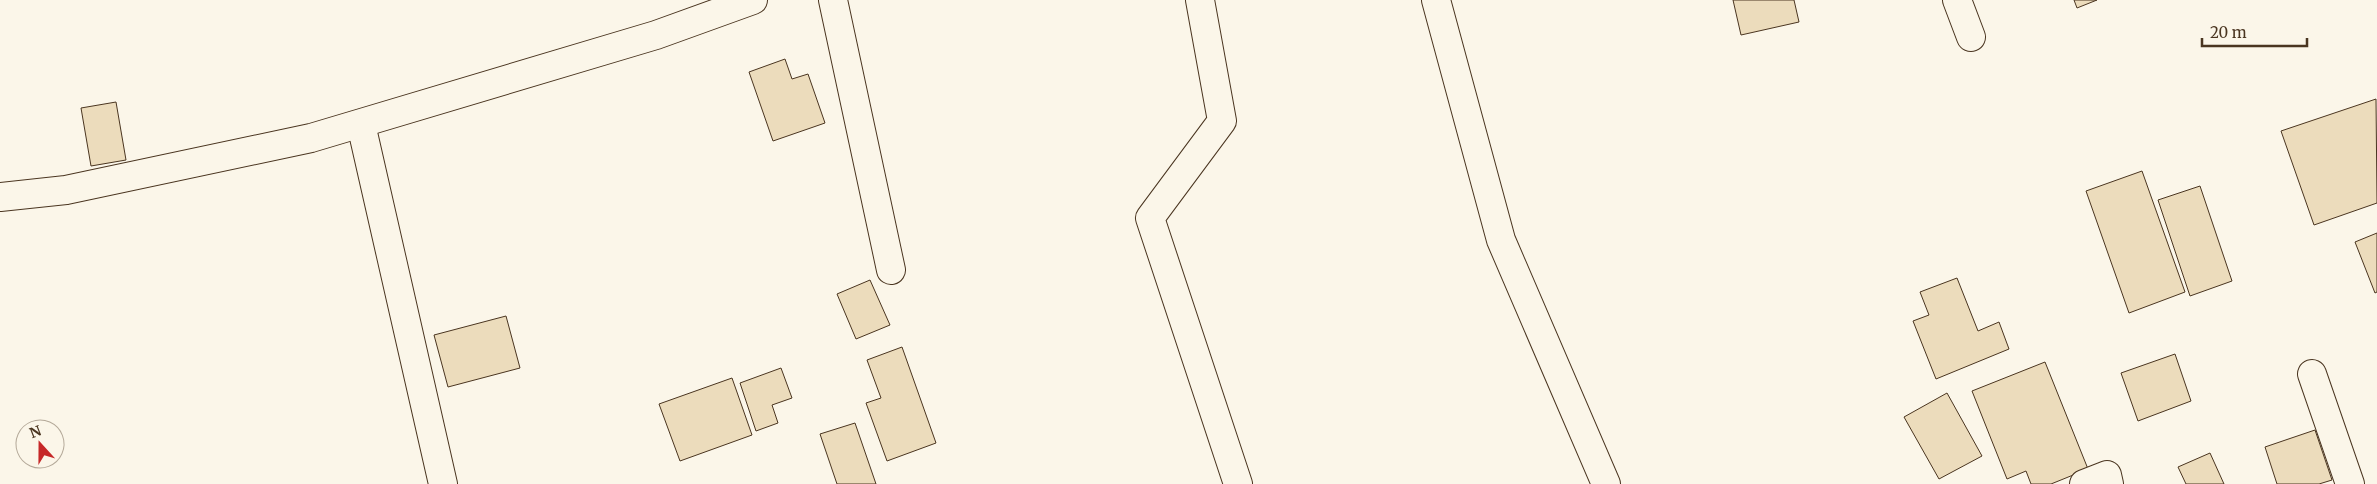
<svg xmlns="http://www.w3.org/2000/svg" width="2377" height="484" viewBox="0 0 2377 484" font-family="Merriweather,serif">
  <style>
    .building { fill: #ecdcbc; stroke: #4a3520 }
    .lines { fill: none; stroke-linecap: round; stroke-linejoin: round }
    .minor-casing { stroke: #4a3520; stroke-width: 30 }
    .minor { stroke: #fbf6e9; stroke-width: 28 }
  </style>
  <rect width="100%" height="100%" fill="#fbf6e9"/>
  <g class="building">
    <path d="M1733,0H1794L1799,22L1741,35Z"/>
    <path d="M2074,0H2097L2077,8Z"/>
    <path d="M785,59L792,79L808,74L825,123L773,141L749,72Z"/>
    <path d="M2376,99L2377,203L2314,225L2281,131Z"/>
    <path d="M116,102L126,160L91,166L81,108Z"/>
    <path d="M2142,171L2185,292L2129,313L2086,191Z"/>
    <path d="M2200,186L2232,281L2190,296L2158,200Z"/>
    <path d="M2377,233V292L2375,293L2355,242Z"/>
    <path d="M1957,278L1978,331L1999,322L2009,349L1936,379L1913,321L1929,315L1920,292Z"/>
    <path d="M870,280L890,325L856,339L837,294Z"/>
    <path d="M506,316L520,368L448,387L434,335Z"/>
    <path d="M902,347L936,443L887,461L866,403L881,398L867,360Z"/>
    <path d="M2175,354L2191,401L2138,421L2121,373Z"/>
    <path d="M2045,362L2088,469L2051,484H2031L2026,471L2007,479L1972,391Z"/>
    <path d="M781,368L792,398L772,405L778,423L756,431L740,383Z"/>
    <path d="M732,378L752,435L680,461L659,404Z"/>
    <path d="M1947,393L1982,456L1939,479L1904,417Z"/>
    <path d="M855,423L876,484H837L820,434Z"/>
    <path d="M2315,430L2332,480L2319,484H2277L2265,447Z"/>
    <path d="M2210,453L2224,484H2186L2178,467Z"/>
  </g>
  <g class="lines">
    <defs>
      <g id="minor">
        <path d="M833,0L891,270"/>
        <path d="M1200,0L1222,121L1150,218L1238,484"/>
        <path d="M1436,0L1501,240L1606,484"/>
        <path d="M1957,0L1971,37"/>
        <path d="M361,124L443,484"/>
        <path d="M0,197L66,190L311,138L656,35L753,0"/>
        <path d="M2312,374L2350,484"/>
        <path d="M2084,484L2107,475L2109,484"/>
      </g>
    </defs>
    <use href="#minor" class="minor-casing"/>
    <use href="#minor" class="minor"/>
  </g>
  <g transform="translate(40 444) rotate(339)"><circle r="24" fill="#fbf6e9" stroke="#b4a999"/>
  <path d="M0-4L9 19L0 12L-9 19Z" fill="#c62828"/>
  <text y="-8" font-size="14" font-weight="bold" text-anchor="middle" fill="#4a3520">N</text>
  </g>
  <path d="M2202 38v8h105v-8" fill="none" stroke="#4a3520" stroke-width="2.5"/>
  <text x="2210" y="38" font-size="15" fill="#4a3520" stroke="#fbf6e9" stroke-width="4" paint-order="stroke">20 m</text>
</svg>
